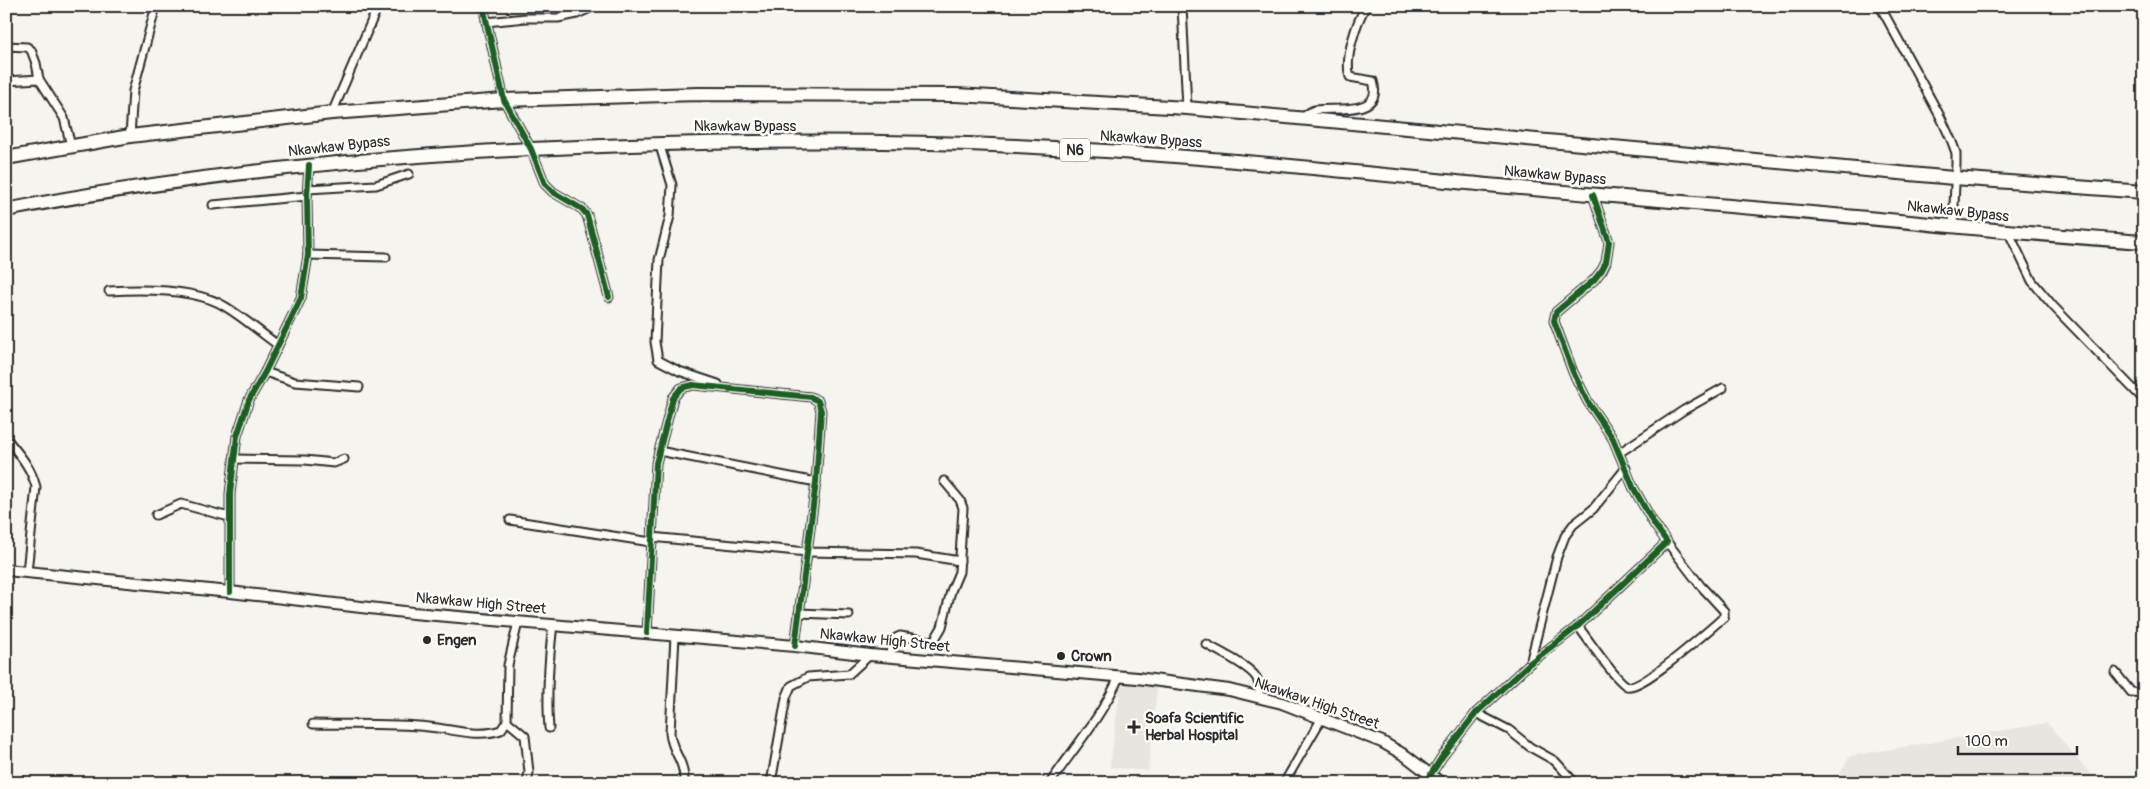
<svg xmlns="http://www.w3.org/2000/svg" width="2150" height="789" viewBox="0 0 2150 789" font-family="Pangolin,sans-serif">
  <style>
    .built { fill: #e6e5e0 }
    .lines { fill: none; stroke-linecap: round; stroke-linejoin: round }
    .street-casing { stroke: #2b2b2b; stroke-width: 11 }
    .secondary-casing { stroke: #2b2b2b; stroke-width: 14 }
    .highway-casing { stroke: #2b2b2b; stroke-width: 16 }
    .street { stroke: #fdfcf7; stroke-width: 7 }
    .secondary { stroke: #fdfcf7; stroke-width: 10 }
    .highway { stroke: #fdfcf7; stroke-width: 12 }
    .cycleway-casing { stroke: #fdfcf7; stroke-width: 9 }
    .cycleway { stroke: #1b5e20; stroke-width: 6 }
    .poi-dot { fill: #2b2b2b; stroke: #fdfcf7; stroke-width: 2 }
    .labels { text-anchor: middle; stroke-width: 5; stroke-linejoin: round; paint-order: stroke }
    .shield { fill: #fdfcf7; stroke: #6a6a68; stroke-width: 1 }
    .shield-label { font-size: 14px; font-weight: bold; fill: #2b2b2b }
    .street-label { font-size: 15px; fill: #2b2b2b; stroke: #fdfcf7 }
    .poi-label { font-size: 15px; font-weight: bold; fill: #2b2b2b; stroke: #fdfcf7; text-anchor: start }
  </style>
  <rect width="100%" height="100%" fill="#f5f4ef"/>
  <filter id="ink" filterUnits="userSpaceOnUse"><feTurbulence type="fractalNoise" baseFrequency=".02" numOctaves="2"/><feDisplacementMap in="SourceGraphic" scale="10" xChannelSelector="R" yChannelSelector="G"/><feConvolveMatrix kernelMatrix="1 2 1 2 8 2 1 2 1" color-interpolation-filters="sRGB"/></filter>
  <g filter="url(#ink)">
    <g class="built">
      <path d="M1121,682L1157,687L1148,771L1110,767Z"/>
      <path d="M2047,723L2098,783H1834L1850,756Z"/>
    </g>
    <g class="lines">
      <defs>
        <g id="street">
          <path d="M483,6L504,100L531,149L545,184L553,192L582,209L587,215L609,297"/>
          <path d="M1182,6L1187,108"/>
          <path d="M1880,6L1941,118L1952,142L1956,153V164L1953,226"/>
          <path d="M486,22L526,18H558L577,14L595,6"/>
          <path d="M6,46L27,47L31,50L36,63L39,79L64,118L71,146"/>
          <path d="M6,81L39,79"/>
          <path d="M332,113L378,6"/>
          <path d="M1302,118C1306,115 1310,111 1315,110C1334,107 1384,117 1373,81L1350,77C1344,59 1356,23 1366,6"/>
          <path d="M130,136L133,91L156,6"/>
          <path d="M659,143L672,185L670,216L659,260L655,342L658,360L679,371L718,384"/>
          <path d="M308,189L376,185L409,174"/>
          <path d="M213,205L307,196"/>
          <path d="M2009,233L2032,281L2053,306L2144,400"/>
          <path d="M308,255L386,257"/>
          <path d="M109,291C143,289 196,288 226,307C244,318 261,333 278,345"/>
          <path d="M265,372L295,382L359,387"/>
          <path d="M6,438C19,454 31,467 36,487L27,572"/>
          <path d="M659,451L816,482"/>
          <path d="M1619,453L1684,410L1723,388"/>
          <path d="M234,459L305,460L334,463L344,459"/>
          <path d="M156,515L181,504L229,517"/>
          <path d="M510,520L651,542"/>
          <path d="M651,537L807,552L916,554L960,561"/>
          <path d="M230,592V494L237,436L249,400L265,372L301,298L308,255L307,196L309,165"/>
          <path d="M799,613L849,615"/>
          <path d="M1578,626C1587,638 1616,681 1627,686C1640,692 1711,628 1724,617V611L1700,585L1667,542"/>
          <path d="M647,633L656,463L673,398L681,388L693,385L811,397L818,401L821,411L816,482L795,646"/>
          <path d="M675,636L670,733C672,754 685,759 684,783"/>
          <path d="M1206,644C1219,652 1248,665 1256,677C1260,683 1259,690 1259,697"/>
          <path d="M889,657L894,639L900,636L930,641L935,639L942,627L951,591L959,572L963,508L960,500L944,481"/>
          <path d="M1530,663L1557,557L1565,536L1573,525L1593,509L1626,468"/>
          <path d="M2115,672L2131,692L2144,693"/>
          <path d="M1476,713L1509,730L1530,747L1555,761L1575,783"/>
          <path d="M507,721L525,736L529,772L527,783"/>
          <path d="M313,724C351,725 391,723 429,727C453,729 477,738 501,730L507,721L508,665L518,622"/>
          <path d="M549,728C546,693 549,658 553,624"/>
          <path d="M1431,774L1442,757L1476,713L1530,663L1578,626L1667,542L1654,524L1633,487L1613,439L1588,402L1573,372L1554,321L1556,312L1594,280L1602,270L1606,262L1609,242L1593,195"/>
          <path d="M771,783L786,698L791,686L808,677L849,674L870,655"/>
          <path d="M1050,783C1074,748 1102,716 1119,677"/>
          <path d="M1284,783L1322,718"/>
        </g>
        <path id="secondary" d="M6,570L230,592L413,613L795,646L870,655L1137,678L1229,690L1282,703L1382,742L1406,756L1441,783"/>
        <g id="highway">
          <path d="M6,158L130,136L332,113L504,100L698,94L956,95L1187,108L1954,178L2144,192"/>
          <path d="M6,210C179,176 355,158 531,149C692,141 854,138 1016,146C1170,153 1324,169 1478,184C1635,199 1793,210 1950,226C2015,232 2079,238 2144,242"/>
        </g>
      </defs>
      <use href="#street" class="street-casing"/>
      <use href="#secondary" class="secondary-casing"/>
      <use href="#highway" class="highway-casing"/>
      <use href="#street" class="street"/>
      <use href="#secondary" class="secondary"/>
      <use href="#highway" class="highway"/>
      <defs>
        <g id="cycleway">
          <path d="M483,6L504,100L531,149L545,184L553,192L582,209L587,215L609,297"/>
          <path d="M230,592V494L237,436L249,400L265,372L301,298L308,255L307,196L309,165"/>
          <path d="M647,633L656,463L673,398L681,388L693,385L811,397L818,401L821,411L816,482L795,646"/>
          <path d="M1431,774L1442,757L1476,713L1530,663L1578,626L1667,542L1654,524L1633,487L1613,439L1588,402L1573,372L1554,321L1556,312L1594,280L1602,270L1606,262L1609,242L1593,195"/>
        </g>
      </defs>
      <use href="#cycleway" class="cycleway-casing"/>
      <use href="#cycleway" class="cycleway"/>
    </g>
  </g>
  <g class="poi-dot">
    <circle cx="427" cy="640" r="5"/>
    <circle cx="1061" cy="656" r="5"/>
    <path d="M1131.5 719.5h5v5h5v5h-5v5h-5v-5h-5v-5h5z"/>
  </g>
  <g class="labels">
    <rect class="shield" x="1060" y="138.5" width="30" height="23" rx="4"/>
    <g class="shield-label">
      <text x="1075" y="155">N6</text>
    </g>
    <g class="street-label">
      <text x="745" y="131">Nkawkaw Bypass</text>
      <text transform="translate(1151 139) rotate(4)" y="5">Nkawkaw Bypass</text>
      <text transform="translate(339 146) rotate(-6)" y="5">Nkawkaw Bypass</text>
      <text transform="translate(1555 175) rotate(5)" y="5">Nkawkaw Bypass</text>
      <text transform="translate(1958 211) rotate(6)" y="5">Nkawkaw Bypass</text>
      <text transform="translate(481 603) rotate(5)" y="5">Nkawkaw High Street</text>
      <text transform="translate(885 640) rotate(6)" y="5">Nkawkaw High Street</text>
      <text transform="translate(1317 703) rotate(19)" y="5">Nkawkaw High Street</text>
    </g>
    <g class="poi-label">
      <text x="437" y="645">Engen</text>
      <text x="1071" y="661">Crown</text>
      <text x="1145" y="723">Soafa Scientific<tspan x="1145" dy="17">Herbal Hospital</tspan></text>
    </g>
  </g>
  <rect width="2150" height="789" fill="none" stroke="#fdfcf7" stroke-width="25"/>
  <rect x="12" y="12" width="2125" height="764" fill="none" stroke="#2b2b2b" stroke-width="2" filter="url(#ink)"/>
  <path d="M1958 746v8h119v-8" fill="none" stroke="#2b2b2b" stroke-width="2.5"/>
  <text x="1965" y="746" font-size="15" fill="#2b2b2b" stroke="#fdfcf7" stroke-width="4" paint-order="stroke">100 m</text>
</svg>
